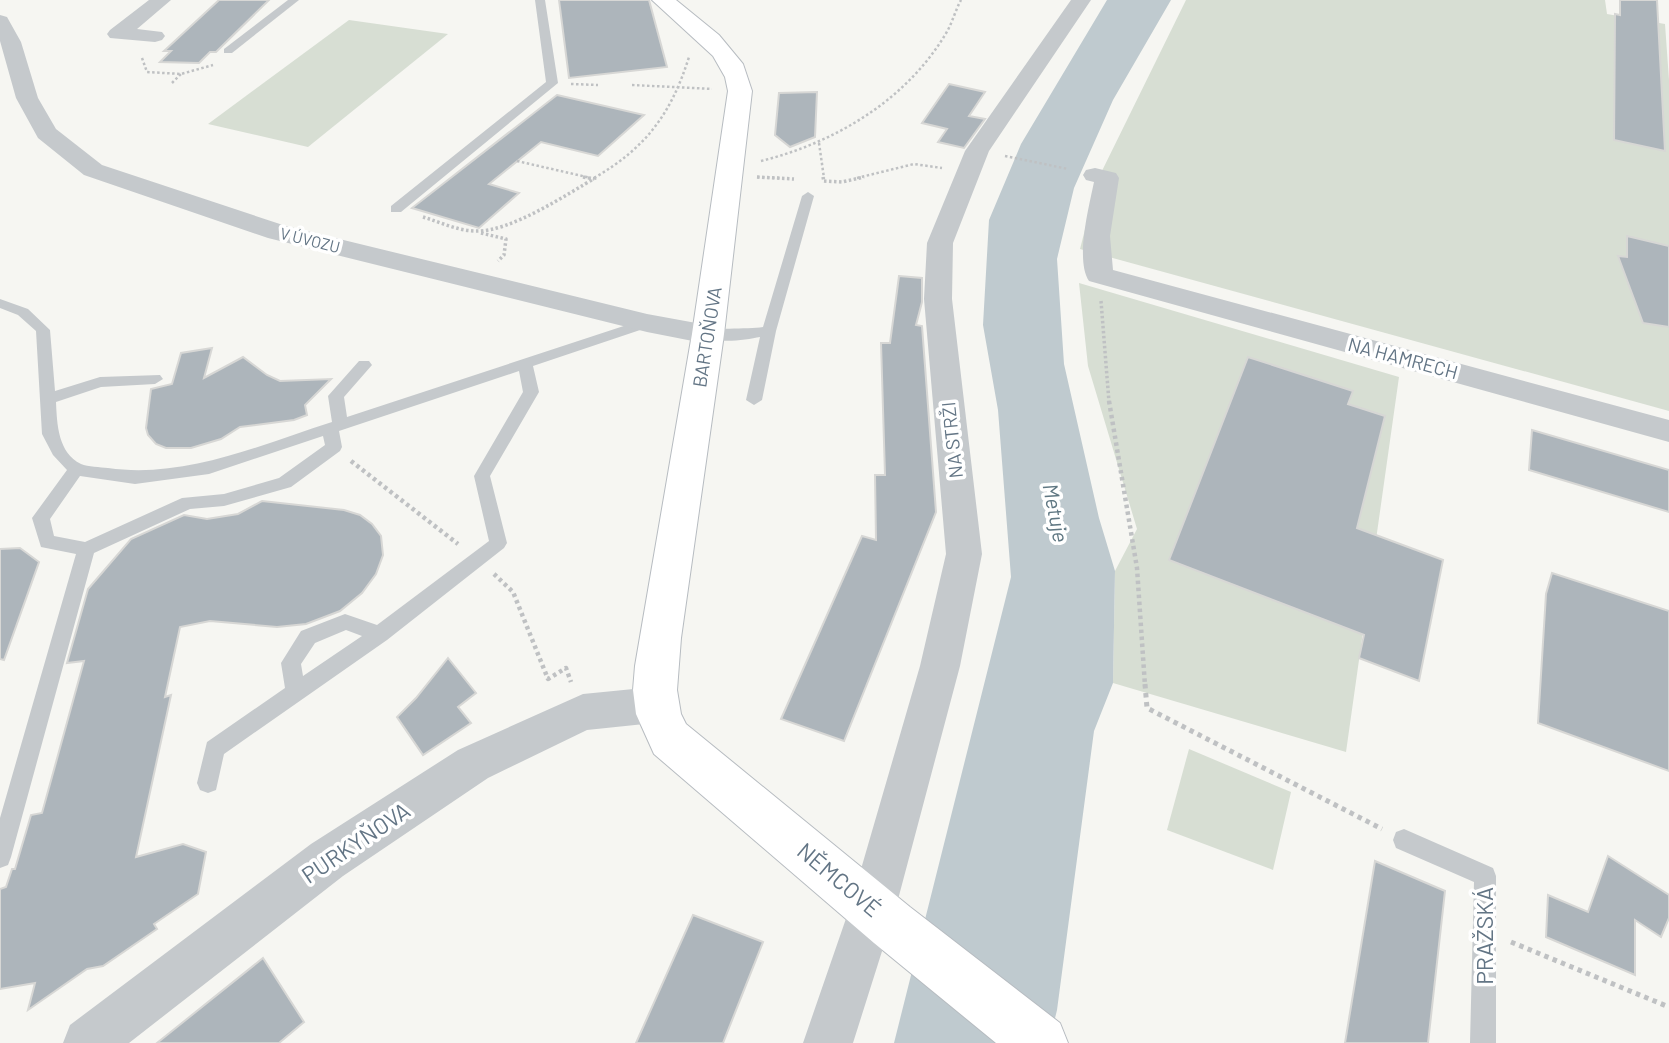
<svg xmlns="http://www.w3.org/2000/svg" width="1669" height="1043" viewBox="0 0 1669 1043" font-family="Barlow,sans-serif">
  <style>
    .green { fill: #d7ded3 }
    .water { fill: #bfcacf }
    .building { fill: #adb5bb; stroke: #d7d7d5; stroke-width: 2 }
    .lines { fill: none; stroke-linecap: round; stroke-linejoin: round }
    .secondary-casing { stroke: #b7bcc1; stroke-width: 2 }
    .path-far3 { stroke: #bfc1c3; stroke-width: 2.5; stroke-dasharray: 2.5 2.5; stroke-linecap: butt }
    .path-far2 { stroke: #bfc1c3; stroke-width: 3.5; stroke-dasharray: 2.5 2.5; stroke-linecap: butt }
    .path-far1 { stroke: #bfc1c3; stroke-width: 4.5; stroke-dasharray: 3.5 3.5; stroke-linecap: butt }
    .path { stroke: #bfc1c3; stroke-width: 5; stroke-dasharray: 4.5 4.5; stroke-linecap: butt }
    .lane { fill: #c5c9cc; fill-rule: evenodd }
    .street { fill: #c5c9cc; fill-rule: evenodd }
    .secondary { fill: #fff; fill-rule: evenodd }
    .labels { text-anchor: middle; stroke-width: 7; stroke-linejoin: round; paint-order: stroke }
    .far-street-label { font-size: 16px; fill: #637585; stroke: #fff }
    .street-label { font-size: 19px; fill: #637585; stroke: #fff }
    .water-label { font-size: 21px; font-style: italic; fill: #5f7782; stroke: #fff }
    .near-street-label { font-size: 23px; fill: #637585; stroke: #fff }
  </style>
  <rect width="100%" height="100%" fill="#f6f6f2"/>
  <g class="green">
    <path d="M1186,0H1605L1607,14L1665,24L1669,80V411L1080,249L1098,179Z"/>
    <path d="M349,20L448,34L308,147L208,124Z"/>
    <path d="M1079,283L1399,377L1346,752L1113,683L1115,571L1137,529L1088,366Z"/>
    <path d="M1189,749L1291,792L1273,870L1167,830Z"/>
  </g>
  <path class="water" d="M1107,0H1171L1113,100L1074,188L1057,259L1064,364L1099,518L1115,571L1113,683L1094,731L1057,1010L1049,1043H894L1011,577L998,410L983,325L989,220L1021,144Z"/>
  <g class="building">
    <path d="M219,0H269L216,52H210L199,63L160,62L171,51H164Z"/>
    <path d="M559,0H649L667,67L569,78Z"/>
    <path d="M1620,0H1657L1665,151L1614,140L1615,14L1620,15Z"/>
    <path d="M949,84L985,92L969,116L985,119L964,148L938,142L947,129L922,123Z"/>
    <path d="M817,92L815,137L790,147L775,135L779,93Z"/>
    <path d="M557,95L644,115L598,156L541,142L489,184L519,193L479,228L412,208Z"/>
    <path d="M1627,236L1669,246V327L1643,323L1618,256L1627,257Z"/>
    <path d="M899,276L922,278V302L916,325L922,326L936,512L844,741L781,719L862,536L876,540L875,475H885L881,343H890Z"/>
    <path d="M212,348L204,378L243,357L267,375L280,381L331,379L305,405L307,415L294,420L240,427L221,439L191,448H166L156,444L148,435L146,428L151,389L172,384L181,353Z"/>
    <path d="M1248,357L1353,391L1348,404L1385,416L1357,528L1443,560L1419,681L1359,658L1364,635L1169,560Z"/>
    <path d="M1532,430L1669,470V512L1529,470Z"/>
    <path d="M262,501L344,510L360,515L372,524L381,536L383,555L376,574L362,593L340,611L306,624L277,627L210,621L180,627L165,697L171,695L136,857L183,844L206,852L198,894L154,924L157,929L103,966L87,969L28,1010L35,983L0,989V889L6,887L12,869H15L31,815L42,813L84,661L67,663L88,589L131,539L184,515L207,519L238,514Z"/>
    <path d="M20,548L39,562L4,660L0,659V549Z"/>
    <path d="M1552,573L1669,611V771L1538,723L1546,594Z"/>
    <path d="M448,658L476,693L458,707L471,723L423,755L397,717L416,698Z"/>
    <path d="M1608,856L1669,895V918L1661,937L1635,920V975L1546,937L1548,895L1588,912Z"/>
    <path d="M1375,861L1445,891L1428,1043H1345Z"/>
    <path d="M693,915L763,942L723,1043H636Z"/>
    <path d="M263,958L304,1022L279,1043H157Z"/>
  </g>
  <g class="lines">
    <defs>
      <path id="secondary" d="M652,0H676L719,35L743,64L752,91L724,334L681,638L677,690L681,714L686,724L910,907L1060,1023L1068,1043H996L874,943L654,754L636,714L633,690L635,666L692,334L728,91L725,77L713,56Z"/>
    </defs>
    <use href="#secondary" class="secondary-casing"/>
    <g class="path-far3">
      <path d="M142,58L147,72L181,74L213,65"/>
      <path d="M172,83L181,74"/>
      <path d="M571,84L598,85"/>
      <path d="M632,85L712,89"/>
      <path d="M819,143L824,178"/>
      <path d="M1005,156L1068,169"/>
      <path d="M517,161L591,178"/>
      <path d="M761,161C834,143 905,101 945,35C952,24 955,11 961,0"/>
      <path d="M757,177L781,178"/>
      <path d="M594,178C646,148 671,114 689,57"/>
      <path d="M857,178L914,164L942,168"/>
    </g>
    <g class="path-far2">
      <path d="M583,177L594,179"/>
      <path d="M757,177L794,179"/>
      <path d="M823,177L824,182"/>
      <path d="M824,181L842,182L864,177"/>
      <path d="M423,217C440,222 458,231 476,231C511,232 567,194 597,177"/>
      <path d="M481,233L506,239L504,255L498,261"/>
      <path d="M1101,301L1109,402"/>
    </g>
    <g class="path-far1">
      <path d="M1109,401L1137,568L1145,686"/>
      <path d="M351,461L458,544"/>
      <path d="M494,574L513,592L548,679L566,668L571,682"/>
    </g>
    <g class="path">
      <path d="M1145,684L1147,708L1382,829"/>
      <path d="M1511,942L1669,1007"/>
    </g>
    <g class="lane">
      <path d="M288,0H299L232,53H224V49Z"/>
      <path d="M535,0H545L558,83L401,212H391V206L546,82Z"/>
      <path d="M808,192L814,196L776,331L762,400L754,405L746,400L760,337C745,340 713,345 701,334C709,326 748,330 763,327L802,196Z"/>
      <path d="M0,299L28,309L50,330L55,391L100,377L160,375L163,379L155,384L101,387L56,402C57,424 58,453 81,464C88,467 100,467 108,468C184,479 260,445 332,422L328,396L359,361H369L372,365L344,397L347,417L642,320L647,318L654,323L652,326L533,366L539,392L490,476L507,543L504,548L387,640L224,754L216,790L208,793L200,790L197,783L207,742L285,688L281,663L301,631L345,614L377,625L489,541L474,476L523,392L519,371L339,431L342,447L340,451L291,487L224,506L190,509L94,553L11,857L8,865L0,868V818L76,554L41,547L32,518L67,470L53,455L42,434L36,331L18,315L0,308ZM323,436L325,445L279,478L224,494L182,498L85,542L54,536L50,519L80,476L135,484L209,474ZM346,630L362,636L303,676L301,664L315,643Z"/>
      <path d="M1404,829L1493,868L1496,876V1043H1470L1474,882L1396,848L1393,840L1396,832Z"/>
    </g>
    <g class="street">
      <path d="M149,0H171L137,29L162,32L165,36L162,40L155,42L110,38L107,34L110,30Z"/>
      <path d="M1071,0H1091L989,151L953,243L952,299L982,554L960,666L896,907L853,1043H803L850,907L920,666L946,554L924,299L927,243L965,151Z"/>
      <path d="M0,15L7,17L21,42L38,98L56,129L102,165L286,226L647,314L718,327L723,334L718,341L708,344L647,332L268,238L84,175L38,138L16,98L0,41Z"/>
      <path d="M1095,168L1116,173L1119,178L1110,236L1113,270L1669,420V442L1089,281C1075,260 1089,207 1094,182L1086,180L1083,175L1086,170Z"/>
      <path d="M654,687L668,692L674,705L668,718L654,723L587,730L488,778L343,876L129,1043H63L70,1025L311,844L458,750L583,694Z"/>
    </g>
    <use href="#secondary" class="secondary"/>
  </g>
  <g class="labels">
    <g class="far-street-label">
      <text transform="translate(310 240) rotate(14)" y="6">V ÚVOZU</text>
    </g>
    <g class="street-label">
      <text transform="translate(707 337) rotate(-81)" y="7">BARTOŇOVA</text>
      <text transform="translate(1403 358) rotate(15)" y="7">NA HAMRECH</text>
      <text transform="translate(952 440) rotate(-96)" y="7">NA STRŽI</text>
    </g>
    <g class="water-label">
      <text transform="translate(1055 513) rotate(79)" y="7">Metuje</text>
    </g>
    <g class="near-street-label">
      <text transform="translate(356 843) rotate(-34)" y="8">PURKYŇOVA</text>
      <text transform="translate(839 880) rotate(40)" y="8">NĚMCOVÉ</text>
      <text transform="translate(1485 936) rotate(-90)" y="8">PRAŽSKÁ</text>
    </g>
  </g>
</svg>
